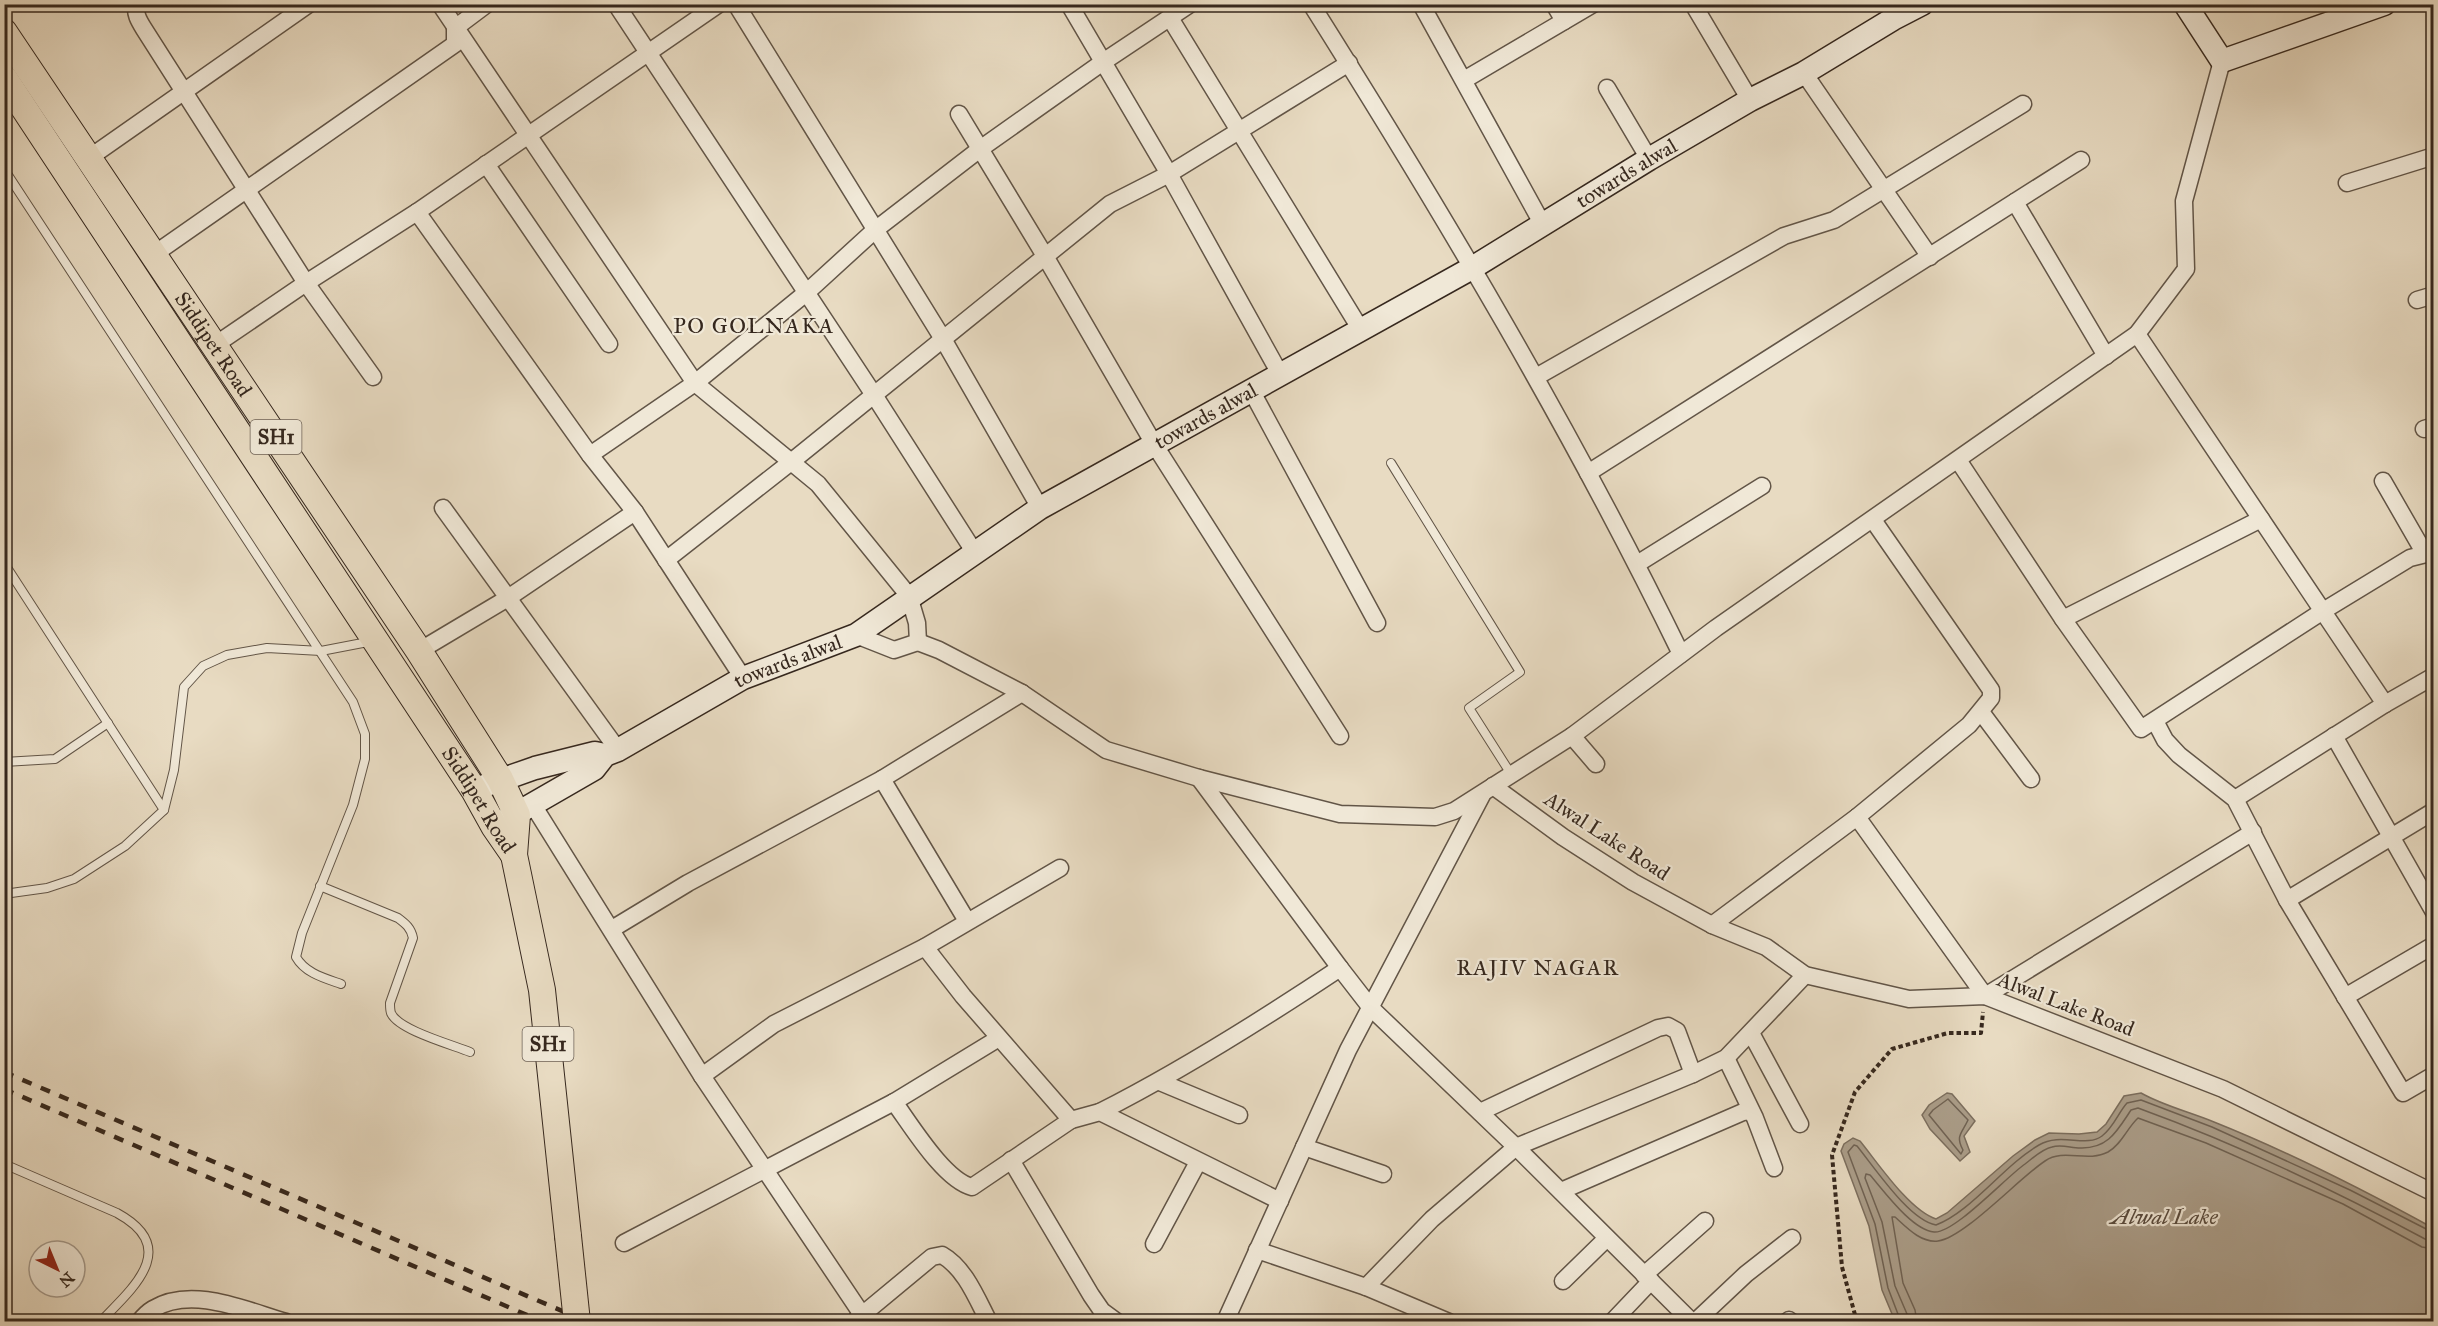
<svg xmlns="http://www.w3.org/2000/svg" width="2438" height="1326" viewBox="0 0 2438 1326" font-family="'IM FELL Great Primer',serif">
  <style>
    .water { fill: #ab9e8a; stroke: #7c6f5f; stroke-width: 1.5 }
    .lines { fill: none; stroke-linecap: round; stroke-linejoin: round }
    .shore { stroke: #706354; stroke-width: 1.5 }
    .lane-casing { stroke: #625547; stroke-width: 10 }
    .street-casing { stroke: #625547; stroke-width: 19 }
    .secondary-casing { stroke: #36281e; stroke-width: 25 }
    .primary-casing { stroke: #36281e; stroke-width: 28 }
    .path { stroke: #36281e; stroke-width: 4; stroke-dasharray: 4.5 3; stroke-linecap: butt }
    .lane { stroke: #f0e8d7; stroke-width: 8 }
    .street { stroke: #f0e8d7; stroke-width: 16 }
    .secondary { stroke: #f0e8d7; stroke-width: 22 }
    .primary { stroke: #e8dbc2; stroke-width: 26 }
    .rail { stroke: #36281e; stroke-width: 4.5; stroke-dasharray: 10 10; stroke-linecap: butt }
    .primary-bridge-casing { stroke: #36281e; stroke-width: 28; stroke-linecap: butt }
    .primary-bridge { stroke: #e8dbc2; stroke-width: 26 }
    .labels { text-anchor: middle; stroke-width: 4.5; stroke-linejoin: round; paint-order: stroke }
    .shield { fill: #f0e8d7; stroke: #6e6256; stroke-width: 1.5 }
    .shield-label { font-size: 20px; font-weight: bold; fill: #36281e }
    .street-label { font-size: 21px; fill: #36281e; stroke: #f0e8d7 }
    .neighbourhood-label { font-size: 22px; letter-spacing: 1.5px; fill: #36281e; stroke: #f0e8d7 }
    .water-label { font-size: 22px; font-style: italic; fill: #594b3e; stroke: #f0e8d7 }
  </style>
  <rect width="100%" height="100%" fill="#e8dbc2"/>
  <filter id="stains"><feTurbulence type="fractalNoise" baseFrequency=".00333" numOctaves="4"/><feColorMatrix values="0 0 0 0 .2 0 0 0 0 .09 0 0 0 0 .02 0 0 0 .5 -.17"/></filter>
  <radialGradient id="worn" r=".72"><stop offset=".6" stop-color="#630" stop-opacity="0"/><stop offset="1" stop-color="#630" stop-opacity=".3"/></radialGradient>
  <g class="water">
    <path d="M1947,1093L1952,1094L1975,1121L1964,1136L1970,1152L1960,1161L1930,1129L1922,1115L1929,1105Z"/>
    <path d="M2141,1093C2164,1106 2190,1112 2214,1122C2289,1152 2362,1189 2433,1228V1321H1895L1882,1290L1869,1226L1841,1151L1844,1144L1853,1138L1860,1141C1878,1163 1909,1210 1936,1219L1947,1213L2013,1156L2035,1140L2049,1133L2079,1134L2097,1132L2106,1124L2124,1096Z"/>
  </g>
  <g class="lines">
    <g class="shore">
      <path d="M1948,1099L1968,1120C1962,1133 1955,1136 1963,1150L1961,1154L1929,1115L1933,1110Z"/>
      <path d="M1901,1322L1888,1288L1875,1224L1848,1152L1854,1145L1857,1146C1875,1168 1909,1220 1936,1225C1971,1212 2004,1165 2039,1145C2061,1132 2086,1148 2102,1136C2114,1127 2118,1113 2127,1103L2141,1100L2212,1127L2350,1190L2434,1233"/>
      <path d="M1908,1322L1907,1314L1895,1286L1882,1222L1865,1178L1866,1174L1870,1175C1884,1191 1912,1230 1934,1232C1954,1234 2006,1177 2025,1164C2033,1158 2042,1149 2052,1147C2061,1144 2071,1148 2080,1148C2108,1149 2117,1131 2131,1110L2138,1108C2237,1144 2332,1189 2425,1239L2434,1240"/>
      <path d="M1917,1322L1915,1310L1903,1283L1892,1217H1895C1907,1228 1921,1243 1938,1241C1964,1238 2019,1178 2045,1161C2064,1148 2087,1163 2108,1152C2122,1144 2127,1128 2138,1118L2206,1143L2343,1204L2422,1247L2434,1249"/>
    </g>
    <defs>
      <g id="lane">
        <path d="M4,169L353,702L365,734V759L353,805L302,933L296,957C305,973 324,978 341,984"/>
        <path d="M1391,463L1520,672L1469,708L1511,774"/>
        <path d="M4,563L164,810"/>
        <path d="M4,762L55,759L108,723"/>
        <path d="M320,886L398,918C406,924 411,928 413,938L390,1003C390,1006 390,1010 391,1013C398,1030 453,1045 470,1052"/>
        <path d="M4,894L47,888L74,879L125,846L164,810L174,770L184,687L203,666L227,655L267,648L321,651L373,641"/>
        <path d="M4,1164L117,1213C181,1248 133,1288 100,1322"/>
      </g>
      <g id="street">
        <path d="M137,4C134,13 139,21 144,29L306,283L373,377"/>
        <path d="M440,4L695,383L818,484L909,596L917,623L918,642L894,650L856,635"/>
        <path d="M616,4L874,395L975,553"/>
        <path d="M736,4L943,339L1040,508"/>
        <path d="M1069,4L1169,174L1280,374"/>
        <path d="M1311,4C1444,215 1572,430 1681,654"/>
        <path d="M1421,4L1543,225"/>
        <path d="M1554,4L1564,21"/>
        <path d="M1693,4L1750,100"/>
        <path d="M1170,18L1361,330"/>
        <path d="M1804,73L1930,257"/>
        <path d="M1464,80L1593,4"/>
        <path d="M1607,88L1649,159"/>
        <path d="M959,114L1045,256L1154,444L1340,736"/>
        <path d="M89,158L309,4"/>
        <path d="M486,164L609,344"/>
        <path d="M2347,183L2434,156"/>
        <path d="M2015,202L2106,356"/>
        <path d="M417,212L590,455L635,512L743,678"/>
        <path d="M153,255L455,44V28L487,4"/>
        <path d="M2417,300L2434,295"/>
        <path d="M2137,334L2385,704"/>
        <path d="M215,345L306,283L417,212L719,4"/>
        <path d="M1536,377L1784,236L1834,220L2023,104"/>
        <path d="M1251,390L1377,623"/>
        <path d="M2424,429L2434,426"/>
        <path d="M590,455L695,383L806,293L875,230L980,149L1103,62L1190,4"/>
        <path d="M1958,460L2063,619L2141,729L2323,611L2410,558L2434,552"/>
        <path d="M1588,473L2081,160"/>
        <path d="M2383,481L2425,554"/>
        <path d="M443,508L618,750"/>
        <path d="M666,560L791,462L1110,204L1169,174L1349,63"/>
        <path d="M1637,564L1762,486"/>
        <path d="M2063,619L2261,519"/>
        <path d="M918,642L939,650L1022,693L1106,750L1199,778L1340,814L1435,817L1454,811L1572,736L1716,628L2137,334L2186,269L2184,201L2222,61"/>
        <path d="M419,651L508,598L635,512"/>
        <path d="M1981,712L2031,779"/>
        <path d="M2155,721L2165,740L2179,755L2235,799L2287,900"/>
        <path d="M1572,736L1596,764"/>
        <path d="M2334,736L2434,912"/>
        <path d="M1199,778L1340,968"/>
        <path d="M882,779L967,921"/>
        <path d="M1493,786L1563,837L1633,882L1712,925L1766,947L1805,975L1909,999L1985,996L2223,1089L2434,1193"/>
        <path d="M2235,799L2385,704L2434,676"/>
        <path d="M533,805L702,1076L867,1322"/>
        <path d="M2434,811L2287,900L2403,1093L2434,1075"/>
        <path d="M1857,817L1985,996"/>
        <path d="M1712,925L1857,817L1969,725L1991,698V690L1873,520"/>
        <path d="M612,929L688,883L882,779L1022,693"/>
        <path d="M925,947L963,996L1071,1120L1100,1112L1280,1201"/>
        <path d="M1985,996L2253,832"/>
        <path d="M2345,997L2434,945"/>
        <path d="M1751,1033L1800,1124"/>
        <path d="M1726,1058L1755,1118L1774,1168"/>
        <path d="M702,1076L774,1024L925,947L1060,868"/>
        <path d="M1160,1082L1239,1115"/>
        <path d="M894,1102C911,1125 944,1180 972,1187L1071,1120"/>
        <path d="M1100,1112C1183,1070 1262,1020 1340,968L1371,1008L1516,1147L1692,1322"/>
        <path d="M1480,1112L1658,1028L1668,1026L1677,1031L1693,1074"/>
        <path d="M1304,1147L1383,1174"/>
        <path d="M1011,1160L1091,1295L1102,1311L1117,1322"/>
        <path d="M1561,1191L1743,1112L1750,1111"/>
        <path d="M624,1243L894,1102L999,1038"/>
        <path d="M1154,1244L1198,1162"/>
        <path d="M1257,1250L1366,1287L1449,1322"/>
        <path d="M1644,1275L1705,1221"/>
        <path d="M1563,1281L1607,1238"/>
        <path d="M1366,1287L1432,1219L1516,1147L1693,1074L1726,1058L1805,975"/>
        <path d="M856,1320L932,1257L942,1255C965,1268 977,1299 989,1322"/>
        <path d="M139,1322C143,1317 148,1312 153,1309C192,1285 247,1311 286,1322"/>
        <path d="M1225,1322L1348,1050L1482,795"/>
        <path d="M1612,1322L1651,1281"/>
        <path d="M1695,1322L1746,1274L1792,1238"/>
        <path d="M1787,1322L1789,1320"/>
      </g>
      <g id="secondary">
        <path d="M2185,4L2222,61L2384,4"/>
        <path d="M484,786L535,768L595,753L605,755"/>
        <path id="s1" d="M502,822L594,769L605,755L618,750L743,678L856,635L1040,508L1472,268L1649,159L1750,100L1804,73L1893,19L1922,4"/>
      </g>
      <g id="primary">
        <path id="s2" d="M4,32L419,651L500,779L517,815L514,855L542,990L568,1236"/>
        <path id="s3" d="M4,78L474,790L494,826L514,855"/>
      </g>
    </defs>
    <use href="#lane" class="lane-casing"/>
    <use href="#street" class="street-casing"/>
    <use href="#secondary" class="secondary-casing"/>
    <use href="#primary" class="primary-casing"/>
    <path class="path" d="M1857,1322L1842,1267L1832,1155L1855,1092L1892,1049L1948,1033H1981L1983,1012"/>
    <use href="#lane" class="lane"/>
    <use href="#street" class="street"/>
    <use href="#secondary" class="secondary"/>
    <use href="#primary" class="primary"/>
    <g class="rail">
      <path d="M4,1072L588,1322"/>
      <path d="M4,1089L543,1322"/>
    </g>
    <defs>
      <path id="primary-bridge" d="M568,1236L577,1322"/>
    </defs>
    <use href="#primary-bridge" class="primary-bridge-casing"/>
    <use href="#primary-bridge" class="primary-bridge"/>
  </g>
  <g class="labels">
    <g class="shield">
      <rect x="250.5" y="420" width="51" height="34" rx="4.5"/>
      <rect x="522.5" y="1027" width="51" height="34" rx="4.5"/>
    </g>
    <g class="shield-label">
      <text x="276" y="444">SH1</text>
      <text x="548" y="1051">SH1</text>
    </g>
    <g class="street-label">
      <text dy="7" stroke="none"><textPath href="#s1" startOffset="1302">towards alwal</textPath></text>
      <text dy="7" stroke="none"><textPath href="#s2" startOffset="376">Siddipet Road</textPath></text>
      <text dy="7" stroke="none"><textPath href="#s1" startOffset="816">towards alwal</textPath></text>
      <text dy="7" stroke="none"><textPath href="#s1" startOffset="330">towards alwal</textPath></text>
      <text dy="7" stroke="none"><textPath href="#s3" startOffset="864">Siddipet Road</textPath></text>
      <text transform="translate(1607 836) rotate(33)" y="7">Alwal Lake Road</text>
      <text transform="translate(2066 1004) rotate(21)" y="7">Alwal Lake Road</text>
    </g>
    <g class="neighbourhood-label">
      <text x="754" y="333">PO GOLNAKA</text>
      <text x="1538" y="975">RAJIV NAGAR</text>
    </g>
    <g class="water-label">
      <text x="2164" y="1224">Alwal Lake</text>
    </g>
  </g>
  <rect width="2438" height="1326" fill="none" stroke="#e8dbc2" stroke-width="24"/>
  <rect x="6" y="6" width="2426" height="1314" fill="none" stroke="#36281e" stroke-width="3"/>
  <rect x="12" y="12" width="2414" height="1302" fill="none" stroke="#36281e" stroke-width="1.5"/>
  <g transform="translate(57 1269) rotate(137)"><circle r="28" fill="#f0e8d7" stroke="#a69b8d" stroke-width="1.5"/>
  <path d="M0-4.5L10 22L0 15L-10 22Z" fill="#8f2418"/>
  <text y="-9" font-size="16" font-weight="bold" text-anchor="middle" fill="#36281e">N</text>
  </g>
  <rect width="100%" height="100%" filter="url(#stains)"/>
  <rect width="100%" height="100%" fill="url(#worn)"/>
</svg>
